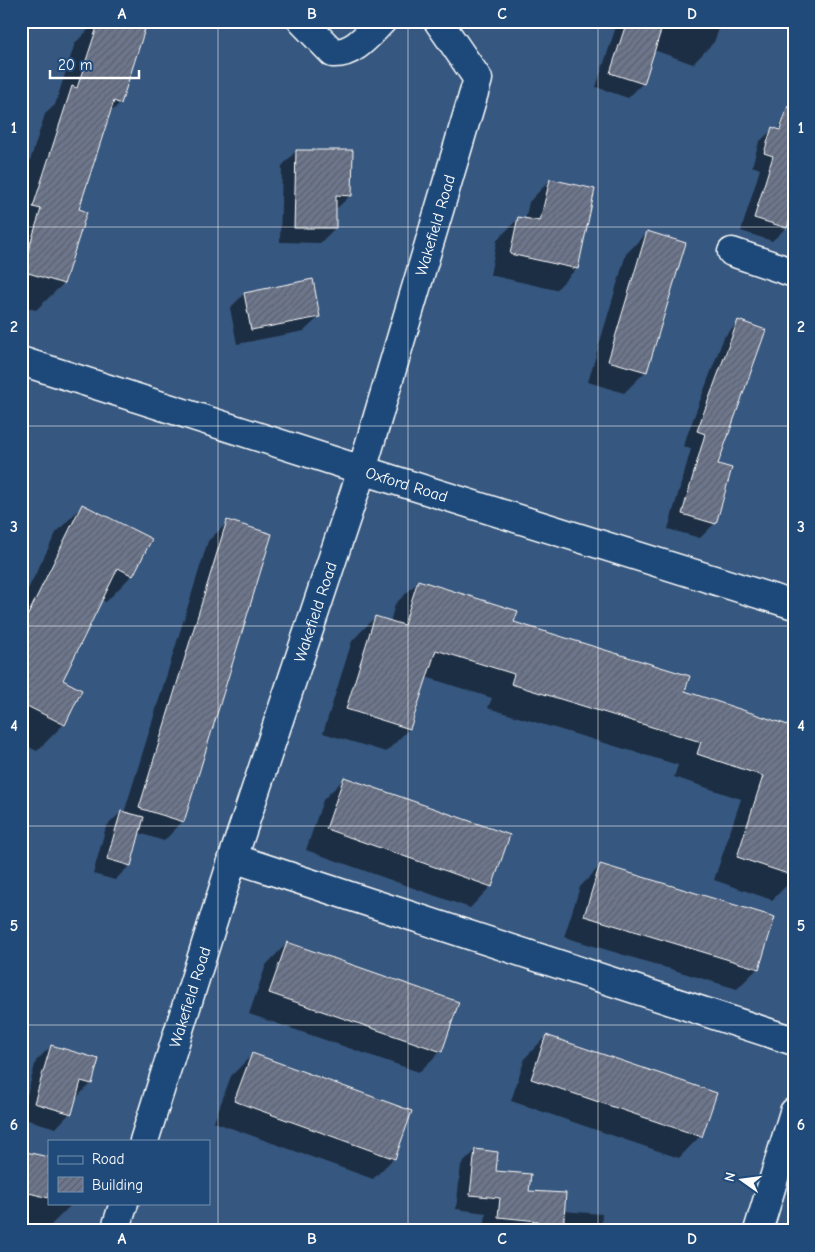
<svg xmlns="http://www.w3.org/2000/svg" width="815" height="1252" viewBox="0 0 815 1252" font-family="'Comic Neue',sans-serif">
  <style>
    .shadow { fill: #0007 }
    .building { fill: url(#building-hatch); stroke: #fff }
    .lines { fill: none; stroke-linecap: round; stroke-linejoin: round }
    .minor-casing { stroke: #fff; stroke-width: 31 }
    .minor { stroke: #1f4a7a; stroke-width: 28 }
    .grid { fill: none; stroke: #fff; stroke-width: 1; stroke-opacity: 0.55 }
    .labels { text-anchor: middle; stroke-width: 5; stroke-linejoin: round; paint-order: stroke }
    .street-label { font-size: 16px; fill: #fff; stroke: #1f4a7a }
    .neatline { fill: none; stroke: #fff; stroke-width: 2 }
    .grid-label { font-size: 16px; text-anchor: middle; font-weight: bold; fill: #fff }
  </style>
  <defs>
    <pattern id="building-hatch" width="6" height="6" patternUnits="userSpaceOnUse" patternTransform="scale(1.25)"><rect width="6" height="6" fill="#6d768c"/><path d="M-1 1l2-2M0 6l6-6M5 7l2-2" fill="none" stroke="#5c616c"/></pattern>
  </defs>
  <rect width="100%" height="100%" fill="#36577f"/>
  <filter id="ink" filterUnits="userSpaceOnUse"><feTurbulence type="fractalNoise" baseFrequency=".02" numOctaves="2"/><feDisplacementMap in="SourceGraphic" scale="10" xChannelSelector="R" yChannelSelector="G"/><feConvolveMatrix kernelMatrix="1 2 1 2 8 2 1 2 1" color-interpolation-filters="sRGB"/></filter>
  <g filter="url(#ink)">
    <g class="shadow">
      <path d="M97,21H117L120,103L108,115L78,209L63,284L36,310L21,306V189L45,114L55,105L75,43Z"/>
      <path d="M620,21H722L714,42L693,64L654,50L643,83L628,98L596,87L617,24Z"/>
      <path d="M794,104V213L790,214L786,228L772,241L741,231L760,169L752,166L759,142L773,129L778,131L785,113Z"/>
      <path d="M296,151L351,195L335,210V228L320,243L280,242L282,166Z"/>
      <path d="M550,180L577,268L556,290L490,275L497,240L519,218L525,220L529,202Z"/>
      <path d="M647,233L646,371L624,393L588,382L626,254Z"/>
      <path d="M244,294L319,317L304,331L237,344L230,308Z"/>
      <path d="M739,322L716,465L714,524L700,538L668,529L691,449L683,446L724,337Z"/>
      <path d="M82,506L132,575L106,602L101,600L62,680L64,724L37,751L21,743V603L56,533Z"/>
      <path d="M228,522L183,821L164,841L139,833L130,865L115,880L93,874L106,827L121,812L124,813L208,541Z"/>
      <path d="M419,581L513,623L684,692L794,729V878L772,900L714,880L741,799L674,777L678,765L488,708L492,698L426,677L409,729L386,752L323,733L352,641L375,617L390,622L395,604Z"/>
      <path d="M344,779L491,886L470,908L306,850L323,800Z"/>
      <path d="M601,865L758,968L737,989L564,937L580,887Z"/>
      <path d="M287,943L441,1051L419,1072L249,1014L266,965Z"/>
      <path d="M546,1036L700,1136L679,1158L511,1101L525,1058Z"/>
      <path d="M51,1046L91,1083L76,1098L70,1113L56,1128L21,1118L36,1061Z"/>
      <path d="M252,1055L394,1158L373,1179L214,1122L231,1076Z"/>
      <path d="M476,1150L495,1172L563,1211L602,1214L601,1231H484L486,1213L456,1209L461,1165Z"/>
      <path d="M21,1152L49,1158V1203H73L48,1228L21,1222Z"/>
    </g>
    <g class="building">
      <path d="M99,21H121L145,29L121,104L114,101L79,209L87,212L64,284L22,271L41,209L33,207L72,86L77,88Z"/>
      <path d="M627,21H664L644,84L610,73Z"/>
      <path d="M788,106H794V205L787,228L754,218L773,156L764,153L772,127L780,130Z"/>
      <path d="M296,150H353L352,196L336,195V228H294Z"/>
      <path d="M550,179L595,189L578,269L510,254L518,217L540,221Z"/>
      <path d="M647,231L686,243L647,372L608,361Z"/>
      <path d="M313,279L320,317L251,330L244,293Z"/>
      <path d="M738,320L766,330L718,464L732,468L716,524L682,514L705,434L697,431Z"/>
      <path d="M82,504L152,539L133,576L118,568L63,680L82,690L65,725L21,703V629Z"/>
      <path d="M227,520L272,534L184,822L139,808Z"/>
      <path d="M418,580L518,611L514,622L690,676L685,691L794,727V876L737,857L763,776L697,754L701,742L511,684L514,674L436,650L410,729L346,709L375,616L404,625Z"/>
      <path d="M344,777L510,835L492,887L326,829Z"/>
      <path d="M121,811L144,817L131,866L107,859Z"/>
      <path d="M600,864L775,917L759,969L584,916Z"/>
      <path d="M287,942L459,1002L442,1052L269,993Z"/>
      <path d="M546,1035L717,1093L702,1137L531,1079Z"/>
      <path d="M51,1045L99,1059L92,1084L81,1081L72,1114L34,1103Z"/>
      <path d="M252,1053L412,1111L395,1159L234,1101Z"/>
      <path d="M475,1149L498,1152L496,1171L531,1174L529,1191L566,1193L563,1231H537L538,1221L498,1217L500,1198L470,1195Z"/>
      <path d="M21,1151L49,1157V1198L21,1191Z"/>
    </g>
    <g class="lines">
      <defs>
        <g id="minor">
          <path d="M302,21L333,53C354,54 368,35 382,21"/>
          <path d="M732,252L794,273"/>
          <path id="s1" d="M21,361L362,470L794,605"/>
          <path d="M233,858L794,1041"/>
          <path id="s2" d="M144,1141L233,858L362,470L478,79L438,21"/>
          <path d="M115,1231L124,1203"/>
          <path d="M758,1231L794,1112"/>
        </g>
      </defs>
      <use href="#minor" class="minor-casing"/>
      <use href="#minor" class="minor"/>
    </g>
  </g>
  <path class="grid" d="M218,21V1231M408,21V1231M598,21V1231M21,227H794M21,426H794M21,626H794M21,826H794M21,1025H794"/>
  <g class="labels">
    <g class="street-label">
      <text dy="6" stroke="none"><textPath href="#s2" startOffset="961">Wakefield Road</textPath></text>
      <text dy="6" stroke="none"><textPath href="#s1" startOffset="405">Oxford Road</textPath></text>
      <text dy="6" stroke="none"><textPath href="#s2" startOffset="556">Wakefield Road</textPath></text>
      <text dy="6" stroke="none"><textPath href="#s2" startOffset="151">Wakefield Road</textPath></text>
    </g>
  </g>
  <rect width="815" height="1252" fill="none" stroke="#1f4a7a" stroke-width="55"/>
  <rect x="48" y="1140" width="162" height="65" fill="#1f4a7a" stroke="#7992af"/>
  <rect x="58" y="1156" width="25" height="8" fill="#1f4a7a" stroke="#7992af"/>
  <text x="92" y="1164" font-size="15" fill="#ffffff">Road</text>
  <rect x="58" y="1177" width="25" height="15" fill="url(#building-hatch)" stroke="#7992af"/>
  <text x="92" y="1190" font-size="15" fill="#ffffff">Building</text>
  <g transform="translate(742 1180) rotate(284)" stroke="#1f4a7a" stroke-width="4" paint-order="stroke">
  <path d="M0-4L9 19L0 12L-9 19Z" fill="#ffffff"/>
  <text y="-8" font-size="14" font-weight="bold" text-anchor="middle" fill="#ffffff">N</text>
  </g>
  <path d="M50 70v8h89v-8" fill="none" stroke="#ffffff" stroke-width="2.5"/>
  <text x="58" y="70" font-size="15" fill="#ffffff" stroke="#1f4a7a" stroke-width="4" paint-order="stroke">20 m</text>
  <rect x="28" y="28" width="760" height="1196" class="neatline"/>
  <g class="grid-label">
    <text x="122" y="19">A</text>
    <text x="312" y="19">B</text>
    <text x="502" y="19">C</text>
    <text x="692" y="19">D</text>
    <text x="14" y="133">1</text>
    <text x="801" y="133">1</text>
    <text x="14" y="332">2</text>
    <text x="801" y="332">2</text>
    <text x="14" y="532">3</text>
    <text x="801" y="532">3</text>
    <text x="14" y="731">4</text>
    <text x="801" y="731">4</text>
    <text x="14" y="931">5</text>
    <text x="801" y="931">5</text>
    <text x="14" y="1130">6</text>
    <text x="801" y="1130">6</text>
    <text x="122" y="1244">A</text>
    <text x="312" y="1244">B</text>
    <text x="502" y="1244">C</text>
    <text x="692" y="1244">D</text>
  </g>
</svg>
